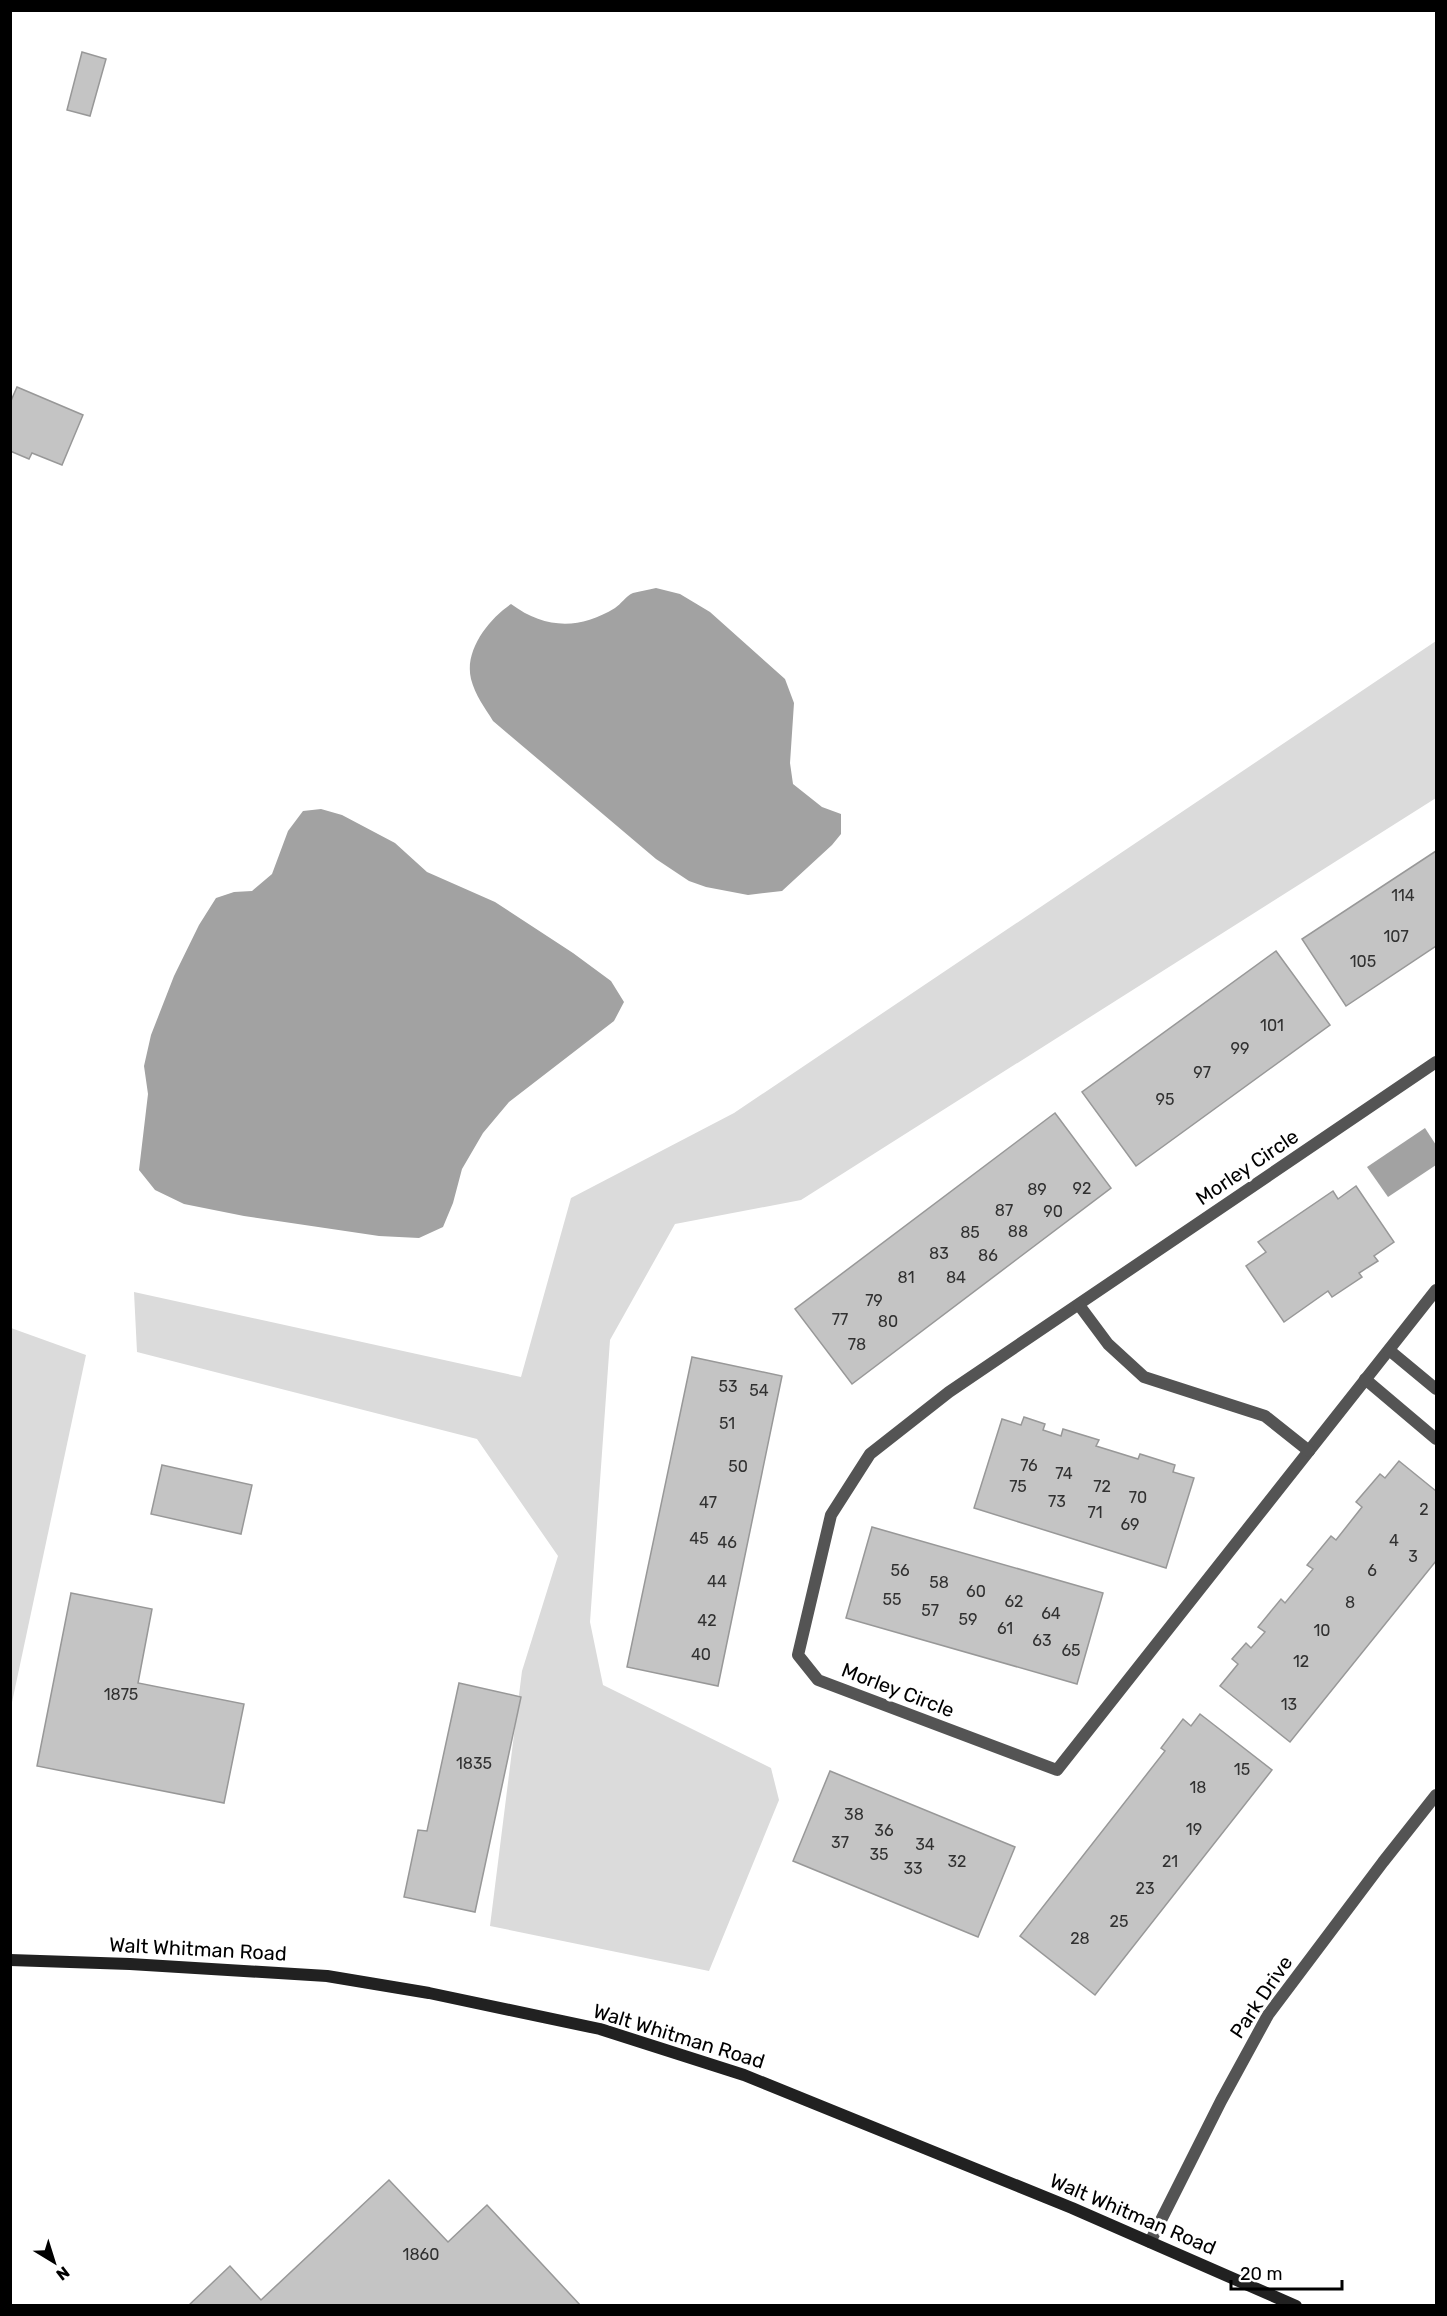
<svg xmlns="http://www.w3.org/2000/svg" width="1447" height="2316" viewBox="0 0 1447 2316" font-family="Rubik,sans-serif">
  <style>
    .green { fill: #dbdbdb }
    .water { fill: #a2a2a2 }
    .building { fill: #c4c4c4; stroke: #989898; stroke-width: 1.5 }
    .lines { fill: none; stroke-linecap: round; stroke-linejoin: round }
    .minor { stroke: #545454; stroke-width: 12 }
    .secondary { stroke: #212121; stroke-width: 12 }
    .labels { text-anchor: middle; stroke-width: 6; stroke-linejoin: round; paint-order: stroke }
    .number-label { font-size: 16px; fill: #313131 }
    .street-label { font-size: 20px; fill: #000; stroke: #fff }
  </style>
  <rect width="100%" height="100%" fill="#fff"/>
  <g class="green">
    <path d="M1436,641V798L801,1200L675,1224L610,1340L590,1622L603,1685L771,1768L779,1800L709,1971L490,1926L522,1671L558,1556L477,1439L137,1352L134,1292L521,1377L571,1198L734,1113Z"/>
    <path d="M11,1328L86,1355L11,1707L10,1328Z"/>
  </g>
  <g class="water">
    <path d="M656,588L680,594L710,612L785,679L794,703L790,763L793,784L822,807L841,814V834L832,845L782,891L748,895L706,887L689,881L656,859L493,721C485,708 475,695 471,679C464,650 489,619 511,604C545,629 579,630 615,608C621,604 626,596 633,593C640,591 649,590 656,588Z"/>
    <path d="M321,809L342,815L395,843L427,872L495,902L573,953L611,981L624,1002L614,1021L509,1102L483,1133L462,1169L453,1203L443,1227L419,1238L379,1236L244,1216L184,1204L155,1190L139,1170L148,1094L144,1066L151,1035L174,976L199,925L216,898L234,892L252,891L272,874L288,831L303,811Z"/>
    <path d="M1425,1128L1436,1145V1165L1388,1197L1367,1167Z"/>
  </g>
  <g class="building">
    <path d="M82,52L106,59L90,116L67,110Z"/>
    <path d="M17,387L83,415L62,465L32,453L29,459L10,451V403Z"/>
    <path d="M1436,851V946L1346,1006L1302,939Z"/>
    <path d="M1276,951L1330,1025L1136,1166L1082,1092Z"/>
    <path d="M1055,1113L1111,1188L852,1384L795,1309Z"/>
    <path d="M1356,1186L1394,1242L1374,1256L1378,1261L1359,1273L1362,1277L1332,1297L1328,1291L1284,1322L1246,1266L1266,1252L1258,1242L1333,1191L1338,1199Z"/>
    <path d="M692,1357L782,1376L718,1686L627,1667Z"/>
    <path d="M1024,1417L1045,1424L1043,1430L1061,1436L1063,1429L1099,1440L1096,1446L1138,1459L1140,1454L1175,1465L1173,1472L1194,1478L1166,1568L974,1508L1002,1419L1021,1425Z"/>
    <path d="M1399,1461L1436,1491V1561L1290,1742L1220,1686L1238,1664L1232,1659L1246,1643L1251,1648L1265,1632L1258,1627L1281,1599L1285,1603L1313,1569L1307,1565L1331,1536L1336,1540L1362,1507L1356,1502L1380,1474L1385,1478Z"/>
    <path d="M162,1465L252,1485L241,1534L151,1514Z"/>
    <path d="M872,1527L1103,1593L1077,1684L846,1618Z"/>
    <path d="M71,1593L152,1609L138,1683L244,1704L224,1803L37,1766Z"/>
    <path d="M459,1683L521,1697L475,1912L404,1897L418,1830L427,1831Z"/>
    <path d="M1200,1714L1272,1770L1095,1995L1020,1936L1165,1751L1161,1748L1183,1719L1191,1726Z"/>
    <path d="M830,1771L1015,1847L978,1937L793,1861Z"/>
    <path d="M389,2180L448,2242L487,2205L581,2306H188L230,2266L261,2300Z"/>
  </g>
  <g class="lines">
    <g class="minor">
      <path d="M1436,1062L949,1392L870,1454L831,1515L798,1655L818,1680L1057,1770L1436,1290"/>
      <path d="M1079,1305L1108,1344L1144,1377L1265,1416L1309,1451"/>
      <path d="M1389,1350L1436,1389"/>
      <path d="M1365,1379L1436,1439"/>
      <path d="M1150,2242L1221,2101L1268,2015L1383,1862L1436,1795"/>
    </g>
    <path class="secondary" d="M10,1960L130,1964L327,1976L429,1993L600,2029L744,2075L1072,2208L1296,2306"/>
  </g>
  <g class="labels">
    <g class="number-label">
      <text x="1403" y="901">114</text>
      <text x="1396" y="942">107</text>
      <text x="1363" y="967">105</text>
      <text x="1272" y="1031">101</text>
      <text x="1240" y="1054">99</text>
      <text x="1202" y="1078">97</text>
      <text x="1165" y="1105">95</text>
      <text x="1082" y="1194">92</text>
      <text x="1037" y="1195">89</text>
      <text x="1004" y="1216">87</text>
      <text x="1053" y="1217">90</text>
      <text x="1018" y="1237">88</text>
      <text x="970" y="1238">85</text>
      <text x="939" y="1259">83</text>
      <text x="988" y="1261">86</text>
      <text x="906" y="1283">81</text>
      <text x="956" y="1283">84</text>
      <text x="874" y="1306">79</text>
      <text x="840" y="1325">77</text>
      <text x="888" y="1327">80</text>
      <text x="857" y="1350">78</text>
      <text x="728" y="1392">53</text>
      <text x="759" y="1396">54</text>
      <text x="727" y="1429">51</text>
      <text x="1029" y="1471">76</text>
      <text x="738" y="1472">50</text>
      <text x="1064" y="1479">74</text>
      <text x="1018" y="1492">75</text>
      <text x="1102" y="1492">72</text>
      <text x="1138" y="1503">70</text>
      <text x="1057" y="1507">73</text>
      <text x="708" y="1508">47</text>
      <text x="1424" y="1515">2</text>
      <text x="1095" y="1518">71</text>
      <text x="1130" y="1530">69</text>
      <text x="699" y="1544">45</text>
      <text x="1394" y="1546">4</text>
      <text x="727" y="1548">46</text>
      <text x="1413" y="1562">3</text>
      <text x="900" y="1576">56</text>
      <text x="1372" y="1576">6</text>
      <text x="717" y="1587">44</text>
      <text x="939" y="1588">58</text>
      <text x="976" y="1597">60</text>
      <text x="892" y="1605">55</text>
      <text x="1014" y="1607">62</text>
      <text x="1350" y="1608">8</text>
      <text x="930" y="1616">57</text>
      <text x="1051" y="1619">64</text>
      <text x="968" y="1625">59</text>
      <text x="707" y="1626">42</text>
      <text x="1005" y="1634">61</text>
      <text x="1322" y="1636">10</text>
      <text x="1042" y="1646">63</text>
      <text x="1071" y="1656">65</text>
      <text x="701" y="1660">40</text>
      <text x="1301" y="1667">12</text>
      <text x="121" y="1700">1875</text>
      <text x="1289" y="1710">13</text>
      <text x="474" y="1769">1835</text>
      <text x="1242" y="1775">15</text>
      <text x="1198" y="1793">18</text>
      <text x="854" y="1820">38</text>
      <text x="1194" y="1835">19</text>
      <text x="884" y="1836">36</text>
      <text x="840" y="1848">37</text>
      <text x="925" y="1850">34</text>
      <text x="879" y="1860">35</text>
      <text x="957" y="1867">32</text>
      <text x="1170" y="1867">21</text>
      <text x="913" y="1874">33</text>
      <text x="1145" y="1894">23</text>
      <text x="1119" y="1927">25</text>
      <text x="1080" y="1944">28</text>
      <text x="421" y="2260">1860</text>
    </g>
    <g class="street-label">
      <text transform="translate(1247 1167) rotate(-34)" y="7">Morley Circle</text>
      <text transform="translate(898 1690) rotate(21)" y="7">Morley Circle</text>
      <text transform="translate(198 1949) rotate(3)" y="7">Walt Whitman Road</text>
      <text transform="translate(1261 1997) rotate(-56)" y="7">Park Drive</text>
      <text transform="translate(679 2036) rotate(17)" y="7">Walt Whitman Road</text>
      <text transform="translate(1133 2214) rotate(23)" y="7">Walt Whitman Road</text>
    </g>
  </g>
  <rect width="1447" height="2316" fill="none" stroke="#000000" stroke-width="24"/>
  <g transform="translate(54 2262) rotate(142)" stroke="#ffffff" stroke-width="4.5" paint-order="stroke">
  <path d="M0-4.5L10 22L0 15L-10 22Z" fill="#000000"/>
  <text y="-9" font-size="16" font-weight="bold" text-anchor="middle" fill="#000000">N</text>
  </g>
  <path d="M1231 2280v9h111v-9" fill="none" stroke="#000000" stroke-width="3"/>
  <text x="1240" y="2280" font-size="18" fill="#000000" stroke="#ffffff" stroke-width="4.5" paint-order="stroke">20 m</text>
</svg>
